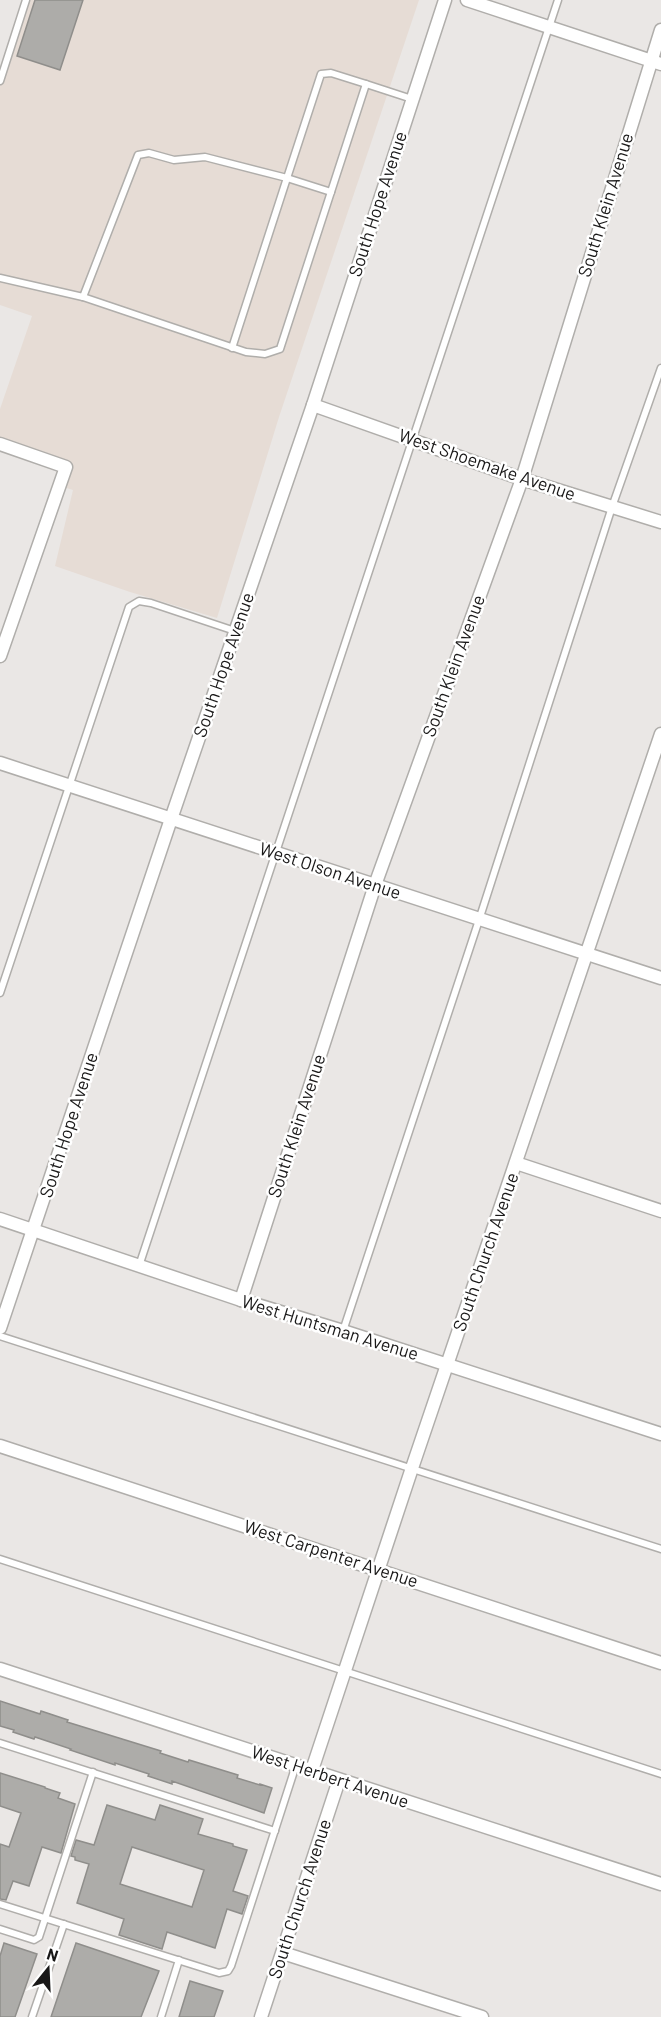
<svg xmlns="http://www.w3.org/2000/svg" width="661" height="2017" viewBox="0 0 661 2017" font-family="Barlow,sans-serif">
  <style>
    .built { fill: #e6dcd5 }
    .building { fill: #adaca9; stroke: #8f8e8b; stroke-width: 1.5; fill-rule: evenodd }
    .lines { fill: none; stroke-linecap: round; stroke-linejoin: round }
    .service-casing { stroke: #b0aeab; stroke-width: 9 }
    .minor-casing { stroke: #b0aeab; stroke-width: 15 }
    .service { stroke: #fff; stroke-width: 6 }
    .minor { stroke: #fff; stroke-width: 12 }
    .labels { text-anchor: middle; stroke-width: 5; stroke-linejoin: round; paint-order: stroke }
    .street-label { font-size: 18px; fill: #191818; stroke: #fff }
  </style>
  <rect width="100%" height="100%" fill="#eae7e5"/>
  <path class="built" d="M24,0H419L279,417L217,618L130,592L55,566L73,490L54,484L59,468L0,448V409L32,316L0,305V76Z"/>
  <g class="building">
    <path d="M35,0H83L60,70L17,56Z"/>
    <path d="M0,1701L40,1714L41,1711L68,1720L67,1722L161,1751L160,1753L188,1762L189,1760L238,1775L237,1778L260,1785V1784L272,1788L264,1813L172,1781V1784L148,1776L149,1774L115,1763V1765L70,1750L71,1749L35,1737L34,1739L13,1732L14,1730L0,1726Z"/>
    <path d="M0,1773L45,1787V1788L60,1793L58,1798L75,1804L61,1853L42,1847L29,1886L13,1881L6,1900L0,1899V1844L9,1847L21,1813L0,1806Z"/>
    <path d="M107,1805L155,1820L160,1805L203,1819L198,1834L233,1844V1846L247,1850L233,1891L248,1896L242,1914L227,1909L215,1948L167,1932L162,1949L119,1935L124,1919L77,1903L89,1864L75,1860V1857L71,1856L76,1840L94,1845ZM132,1847L204,1870L192,1907L120,1884Z"/>
    <path d="M4,1943L37,1954L15,2017H0V1956Z"/>
    <path d="M76,1943L159,1971L141,2017H51Z"/>
    <path d="M190,1981L223,1991L214,2017H179Z"/>
  </g>
  <g class="lines">
    <defs>
      <g id="service">
        <path d="M0,81L26,0"/>
        <path d="M0,278L83,297L246,352L265,354L280,349L366,84L412,99"/>
        <path d="M83,297L138,155L149,153L174,160L205,157L287,178L321,74L331,73L366,84"/>
        <path d="M232,348L287,178L331,192"/>
        <path d="M0,993L129,607L139,601L151,603L235,631"/>
        <path d="M139,1266L558,0"/>
        <path d="M343,1331L479,920L612,507L661,368"/>
        <path d="M0,1336L661,1549"/>
        <path d="M0,1559L661,1774"/>
        <path d="M0,1743L275,1831"/>
        <path d="M0,1904L219,1973L228,1971L231,1966L296,1765"/>
        <path d="M0,1929L34,1940L39,1937L93,1772"/>
        <path d="M32,2017L64,1924"/>
        <path d="M161,2017L179,1960"/>
      </g>
      <g id="minor">
        <path d="M467,0L661,64"/>
        <path d="M313,405L522,479L661,522"/>
        <path d="M0,444L66,467L0,656"/>
        <path d="M0,763L661,978"/>
        <path d="M516,1163L661,1211"/>
        <path d="M0,1219L241,1300L343,1331L661,1434"/>
        <path d="M241,1300L375,885L522,479L661,30"/>
        <path d="M0,1328L171,819L313,405L445,0"/>
        <path d="M0,1446L661,1663"/>
        <path d="M0,1669L661,1884"/>
        <path d="M312,1770L412,1468L661,734"/>
        <path d="M283,1953L482,2017"/>
        <path d="M261,2017L339,1780"/>
      </g>
    </defs>
    <use href="#service" class="service-casing"/>
    <use href="#minor" class="minor-casing"/>
    <use href="#service" class="service"/>
    <use href="#minor" class="minor"/>
  </g>
  <g class="labels">
    <g class="street-label">
      <text transform="translate(378 204) rotate(-72)" y="6">South Hope Avenue</text>
      <text transform="translate(606 205) rotate(-73)" y="6">South Klein Avenue</text>
      <text transform="translate(487 465) rotate(19)" y="6">West Shoemake Avenue</text>
      <text transform="translate(224 665) rotate(-71)" y="6">South Hope Avenue</text>
      <text transform="translate(454 666) rotate(-70)" y="6">South Klein Avenue</text>
      <text transform="translate(330 871) rotate(18)" y="6">West Olson Avenue</text>
      <text transform="translate(69 1125) rotate(-72)" y="6">South Hope Avenue</text>
      <text transform="translate(297 1126) rotate(-72)" y="6">South Klein Avenue</text>
      <text transform="translate(486 1252) rotate(-71)" y="6">South Church Avenue</text>
      <text transform="translate(330 1328) rotate(17)" y="6">West Huntsman Avenue</text>
      <text transform="translate(331 1554) rotate(18)" y="6">West Carpenter Avenue</text>
      <text transform="translate(330 1777) rotate(18)" y="6">West Herbert Avenue</text>
      <text transform="translate(300 1899) rotate(-72)" y="6">South Church Avenue</text>
    </g>
  </g>
  <g transform="translate(48 1969) rotate(18)" stroke="#ffffff" stroke-width="4.5" paint-order="stroke">
  <path d="M0-4.5L10 22L0 15L-10 22Z" fill="#191818"/>
  <text y="-9" font-size="16" font-weight="bold" text-anchor="middle" fill="#191818">N</text>
  </g>
</svg>
